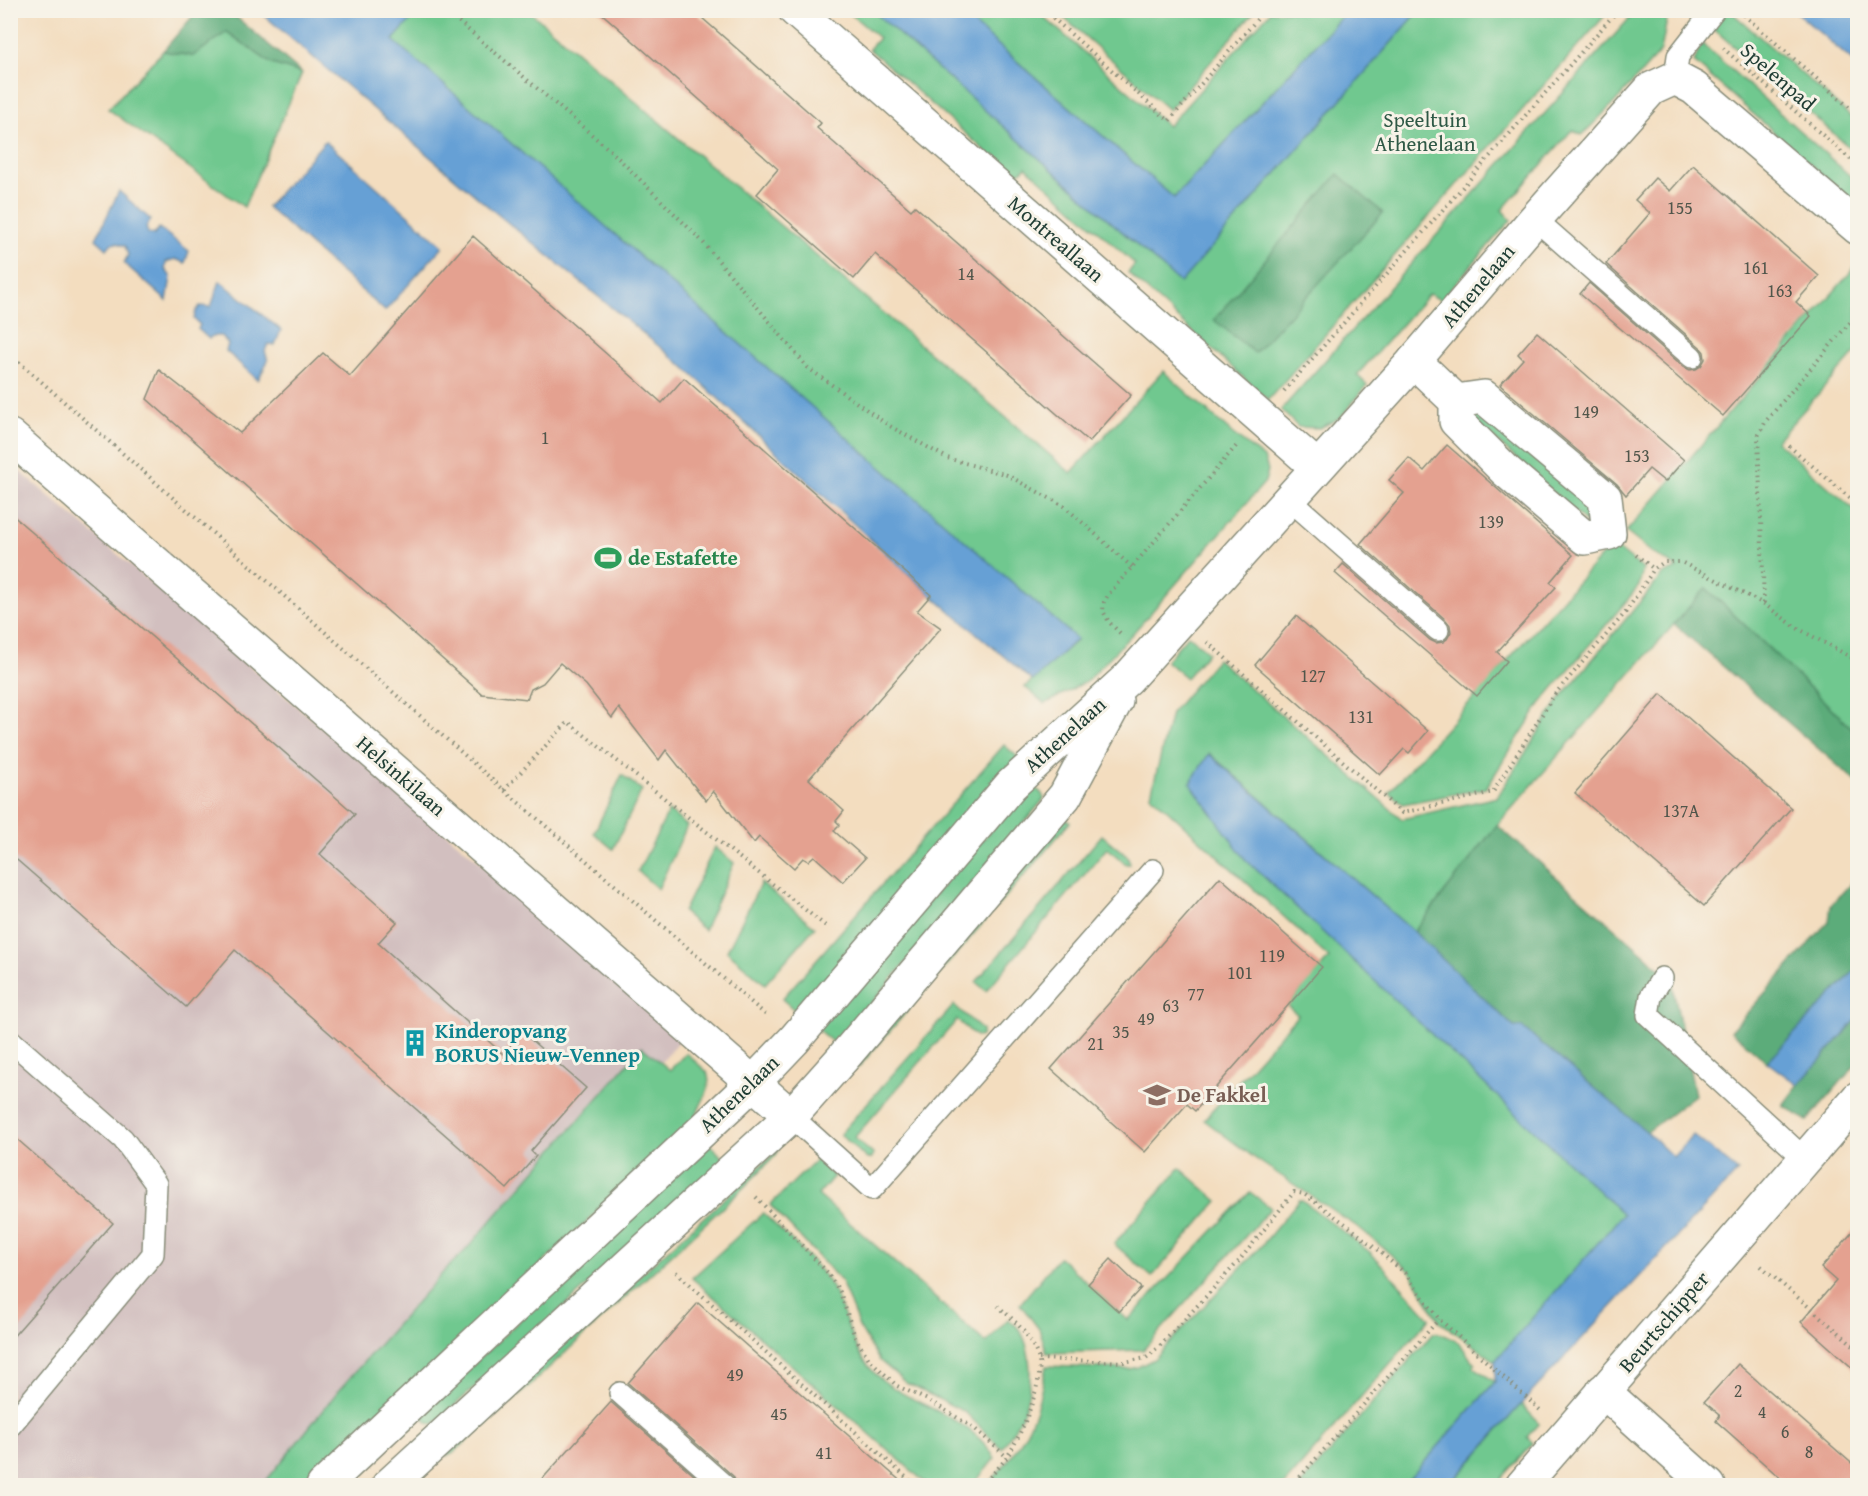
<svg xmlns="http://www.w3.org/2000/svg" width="1868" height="1496" viewBox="0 0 1868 1496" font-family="'Gentium Book Plus',serif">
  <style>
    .industrial { fill: #d2bfbf }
    .green { fill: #70c88f; stroke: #488262; stroke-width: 1.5 }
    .forest { fill: #5cac7a; stroke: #3e7457; stroke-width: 1.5 }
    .water { fill: #66a0d5; stroke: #426e84; stroke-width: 1.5 }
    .building { fill: #e4a190 }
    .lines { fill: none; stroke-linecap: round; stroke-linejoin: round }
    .lane-casing { stroke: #898d7a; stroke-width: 24 }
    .street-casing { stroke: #898d7a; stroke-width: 36 }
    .path { stroke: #898d7a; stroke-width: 4; stroke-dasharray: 1.5 4.5; stroke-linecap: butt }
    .lane { stroke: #fff; stroke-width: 21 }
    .street { stroke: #fff; stroke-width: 33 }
    .labels { text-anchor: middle; stroke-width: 6; stroke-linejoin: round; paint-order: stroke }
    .number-label { font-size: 18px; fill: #50564b }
    .street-label { font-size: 21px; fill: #1f3d34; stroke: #f7f3e8 }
    .park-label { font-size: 21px; fill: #2f5946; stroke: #f7f3e8 }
    .leisure-label { font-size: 21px; font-weight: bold; fill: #27864d; stroke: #f7f3e8; text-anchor: start }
    .culture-label { font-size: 21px; font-weight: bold; fill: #0d838f; stroke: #f7f3e8; text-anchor: start }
    .education-label { font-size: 21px; font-weight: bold; fill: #785e54; stroke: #f7f3e8; text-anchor: start }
  </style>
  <rect width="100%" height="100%" fill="#f7f3e8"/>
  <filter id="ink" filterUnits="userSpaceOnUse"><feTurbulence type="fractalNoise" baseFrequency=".0167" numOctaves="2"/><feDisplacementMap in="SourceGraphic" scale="12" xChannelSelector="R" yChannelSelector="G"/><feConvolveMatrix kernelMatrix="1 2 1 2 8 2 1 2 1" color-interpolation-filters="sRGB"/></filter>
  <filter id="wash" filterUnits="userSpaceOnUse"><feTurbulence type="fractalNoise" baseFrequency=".008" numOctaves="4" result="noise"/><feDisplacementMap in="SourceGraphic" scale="24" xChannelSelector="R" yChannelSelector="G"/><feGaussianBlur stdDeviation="1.35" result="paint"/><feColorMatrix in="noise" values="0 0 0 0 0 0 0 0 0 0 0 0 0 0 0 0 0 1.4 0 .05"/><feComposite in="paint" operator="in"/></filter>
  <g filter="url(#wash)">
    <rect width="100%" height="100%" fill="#f3ddbf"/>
    <path class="industrial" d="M10,463L684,1035L370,1410L298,1485H11Z"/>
    <g class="green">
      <path d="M358,11H529L1071,473L1163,371L1233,434L1264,458L1268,470L1265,482L1134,632L1087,681L1045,704L1025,687L1077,640Z"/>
      <path d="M847,11H873L1180,283L1419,11H1609L1268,400L1128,273L1135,264L1026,167L1015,177L869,49L879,38Z"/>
      <path d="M959,11H1037L1168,126L1271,11H1347L1174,198Z"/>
      <path d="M1056,11H1255L1169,110Z"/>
      <path d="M1636,11H1663L1668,14L1661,51L1615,102L1582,135L1572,130L1502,210L1511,220L1441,300L1429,294L1357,375L1367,385L1340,418L1320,428L1298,427L1281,410Z"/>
      <path d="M1693,11H1730L1857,122V154Z"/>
      <path d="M227,32L272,64L302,73L244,207L108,109L163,51L193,56Z"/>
      <path d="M1698,40L1857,182V205L1694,62L1700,47L1696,43Z"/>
      <path d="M1855,267L1857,269V351L1776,441L1857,512V733L1706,588L1497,825L1414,932L1210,754L1245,859L1624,1214L1495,1361L1439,1321L1410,1271L1362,1230L1256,1159L1204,1120L1298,1015L1287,1006L1329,958L1151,795L1171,713L1217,659L1402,819L1497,797L1559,700L1663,574L1677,568L1651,552L1626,532Z"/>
      <path d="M1474,407L1591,499V527L1468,415Z"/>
      <path d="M1612,544L1643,569L1639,586L1540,704L1486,788L1403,804L1389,792Z"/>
      <path d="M1188,635L1208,652L1186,678L1166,661Z"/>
      <path d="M1004,745L1019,758L799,1014L782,999Z"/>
      <path d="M622,775L642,790L613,849L594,833Z"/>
      <path d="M1029,787C1037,789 1042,791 1044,799L836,1045L817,1029Z"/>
      <path d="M669,811L687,826L658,889L638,871Z"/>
      <path d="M1062,816L1070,822L858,1068L852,1063Z"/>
      <path d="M1102,835L1128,857L1130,864H1126L1107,848L986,991L976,982Z"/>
      <path d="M715,847L734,863L704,930L683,912Z"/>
      <path d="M761,883L815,927L765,984L727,951Z"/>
      <path d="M954,1005L982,1030V1035L979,1037L976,1036L957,1020L854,1138L873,1154L872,1158L867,1159L840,1134Z"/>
      <path d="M642,1047L670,1070L686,1053L707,1072C714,1092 698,1102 696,1119L306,1485L262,1486L339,1390L447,1268L465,1251Z"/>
      <path d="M707,1140L725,1161L434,1424C427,1423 425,1421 421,1415Z"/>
      <path d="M778,1150L777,1154L735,1196L515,1399L452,1454L447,1456V1450Z"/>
      <path d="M816,1160L834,1176L818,1195L986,1343L1008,1319C1011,1322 1016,1325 1018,1328C1033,1347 1032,1386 1025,1407C1020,1422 1010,1436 1002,1449L965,1412L906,1383L879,1360L859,1327L841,1281L770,1205Z"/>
      <path d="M1180,1168L1218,1201L1152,1277L1114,1244Z"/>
      <path d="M1250,1192L1271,1208L1143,1350L1047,1353L1039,1329L1020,1304L1059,1257L1128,1320Z"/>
      <path d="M1299,1200H1302L1316,1211L1371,1253L1430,1318L1284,1485H988C1006,1464 1024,1442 1034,1415C1040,1400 1043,1382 1046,1366L1129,1369L1138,1367L1154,1359L1263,1244Z"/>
      <path d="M763,1213C784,1234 817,1261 831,1286C849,1318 850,1353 880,1378C916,1408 969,1415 995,1458L973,1485H928L692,1278Z"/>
      <path d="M1433,1333C1443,1333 1456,1339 1463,1348C1469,1355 1467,1357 1475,1363L1473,1366L1495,1382L1404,1485L1300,1486Z"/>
      <path d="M1521,1404L1539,1423L1527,1437L1533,1443L1496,1485L1450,1486Z"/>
    </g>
    <g class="forest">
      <path d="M198,10L229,11L302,73L272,64L227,32L193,56L163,51Z"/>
      <path d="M1338,174L1383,213L1255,353L1214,320Z"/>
      <path d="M1706,588L1857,733V782L1674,624Z"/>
      <path d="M1497,825L1671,978L1695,1095L1647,1132L1522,1027H1514L1414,932Z"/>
      <path d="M1853,881H1857V968L1767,1062L1731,1031L1829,921L1831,905Z"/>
      <path d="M1857,1019V1063L1807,1121L1783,1105L1798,1085Z"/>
    </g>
    <g class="water">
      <path d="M259,11H419L393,40L1077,639L1033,681L931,595L683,366L484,203Z"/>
      <path d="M873,11H959L1174,198L1347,11H1419L1180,283Z"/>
      <path d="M1795,11H1857V65Z"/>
      <path d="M325,141L443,246L385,311L267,207Z"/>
      <path d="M119,191L151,220L146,227L148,233L154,235L159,228L189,251L185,263L175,259L166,262L165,269L171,277L167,301L124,263L128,255L125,246L117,243L111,244L107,249L96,239Z"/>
      <path d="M220,281L281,330L275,345L268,344L265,351L268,361L258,380L226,351L228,344L222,336H212L209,339L198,329L200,325L194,319L196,311L200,306L211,307Z"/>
      <path d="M1209,754L1414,932L1514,1027H1522L1647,1132L1673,1157L1693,1135L1738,1171L1521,1404L1450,1485H1404L1495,1382V1361L1623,1214L1245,859L1190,783Z"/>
      <path d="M1857,968V1019L1798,1085L1767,1062Z"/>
    </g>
    <g id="blocks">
      <g class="building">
        <path d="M598,10H693L821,123L817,128L911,210L915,206L1131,395L1089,442L875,254L854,279L757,194L778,169Z"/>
        <path d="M1693,165L1819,276L1796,302L1811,316L1723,416L1580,294L1589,283L1684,367L1690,370L1696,369L1701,366L1705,359L1704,352L1700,347L1606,264L1650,213L1635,200L1655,178L1670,191Z"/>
        <path d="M473,236L662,403L684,378L931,595L917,611L941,628L809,779L844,811L836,821L840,825L834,831L865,858L843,882L814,856L808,861L803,858L794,868L759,837L754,843L713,791L706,801L666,750L659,760L619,708L612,718L586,685L560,663L543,683L531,689L527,699L482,694L147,399L159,370L240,433L323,353L350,376Z"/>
        <path d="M1537,332L1684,460L1665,482L1649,469L1626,495L1617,484L1500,385L1523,359L1518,354Z"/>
        <path d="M1447,445L1573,555L1550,582L1556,587L1497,652L1507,661L1477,696L1335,573L1343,564L1430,640L1436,643L1443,642L1447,639L1451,632L1450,625L1446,620L1360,544L1404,493L1389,480L1409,458L1424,471Z"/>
        <path d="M10,513L355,814L320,854L397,922L378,943L503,1054L522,1032L586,1088L531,1151L536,1156L507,1189L235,950L186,1007L10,854Z"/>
        <path d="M1296,616L1428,731L1409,753L1404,749L1380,775L1255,665Z"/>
        <path d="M1661,694L1791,808L1704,906L1575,793Z"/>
        <path d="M1220,877L1322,967L1195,1111L1187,1104L1145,1152L1051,1069Z"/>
        <path d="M10,1133L113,1223L10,1340Z"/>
        <path d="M1857,1227V1372L1801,1322L1836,1281L1821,1268Z"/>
        <path d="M1111,1259L1141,1288L1119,1312L1088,1284Z"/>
        <path d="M698,1303L832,1421L905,1485H737L733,1476L628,1383Z"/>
        <path d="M1738,1364L1857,1468V1485H1788L1716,1421L1720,1415L1704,1402Z"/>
        <path d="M611,1402L612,1403L705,1485H537Z"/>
      </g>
    </g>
  </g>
  <g filter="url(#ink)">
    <use href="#blocks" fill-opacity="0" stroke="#898d7a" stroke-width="1.5"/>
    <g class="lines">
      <defs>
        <g id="lane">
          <path d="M1675,78L1678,56L1714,10"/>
          <path d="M1535,219L1692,357"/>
          <path d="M1289,499L1438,630"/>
          <path d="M1662,978L1651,996L1648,1015L1805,1159"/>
          <path d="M10,1040L123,1139L156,1184L153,1254L10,1426"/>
          <path d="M791,1116L872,1189L1153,870"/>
          <path d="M620,1393L725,1486"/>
        </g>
        <g id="street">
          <path d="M795,10L1317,467"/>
          <path d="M1414,361L1456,401V421L1506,471L1585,538L1609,533L1605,498L1484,397L1456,401"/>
          <path d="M10,436L791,1116"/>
          <path d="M1603,1391L1709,1486"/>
          <path d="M323,1486L753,1083L794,1040L1011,785L1128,678L1414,361L1535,219L1651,89L1675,78L1694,88L1858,228"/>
          <path d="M388,1486L791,1116L842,1059L1065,796L1116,701"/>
          <path d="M1522,1486L1858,1098"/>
        </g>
      </defs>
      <use href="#lane" class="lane-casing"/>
      <use href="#street" class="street-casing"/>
      <g class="path">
        <path d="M445,10L611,151L702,241L808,368L888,425L947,458L1007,475L1064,506L1132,567"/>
        <path d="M1044,10L1169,121L1265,10"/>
        <path d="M1744,15L1858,115"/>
        <path d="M1723,48L1858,166"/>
        <path d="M10,354L504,790L766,1015"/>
        <path d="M1284,391L1618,10"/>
        <path d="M1789,446L1858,505"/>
        <path d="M1636,555L1654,569"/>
        <path d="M1764,603L1758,436L1766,421L1858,313"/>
        <path d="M1120,633L1109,622L1103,611L1104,602L1108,595L1238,444"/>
        <path d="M1207,642L1402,813L1493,792L1555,694L1626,612L1654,569L1664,562H1681L1764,604L1797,628L1858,661"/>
        <path d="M504,790L568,722L827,927"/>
        <path d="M756,1197L828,1273L840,1292L855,1337L869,1359L897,1386L930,1401L974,1428L1007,1457"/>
        <path d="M1761,1266L1858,1349"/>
        <path d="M676,1272L916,1486"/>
        <path d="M1039,1359L1124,1362L1146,1358L1157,1349L1239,1261L1294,1192L1304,1194L1351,1228L1405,1273L1439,1319L1540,1410"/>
        <path d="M982,1486C990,1476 1000,1467 1007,1457C1020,1438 1046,1378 1038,1357C1028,1332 1017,1323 998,1306"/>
        <path d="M1292,1486L1439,1319"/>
      </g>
      <use href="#lane" class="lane"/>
      <use href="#street" class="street"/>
    </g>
  </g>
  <defs>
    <symbol id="stadium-bare" viewBox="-9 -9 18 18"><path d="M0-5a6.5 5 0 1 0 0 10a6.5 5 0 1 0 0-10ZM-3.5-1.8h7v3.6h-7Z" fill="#2e9e5b" stroke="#f7f3e8" stroke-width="2.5" paint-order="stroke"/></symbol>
    <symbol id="building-bare" viewBox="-9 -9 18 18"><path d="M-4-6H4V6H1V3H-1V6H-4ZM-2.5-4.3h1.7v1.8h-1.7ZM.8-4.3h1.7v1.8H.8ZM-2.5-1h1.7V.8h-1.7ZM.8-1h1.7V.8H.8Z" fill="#0f9aa8" stroke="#f7f3e8" stroke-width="2.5" paint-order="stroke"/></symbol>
    <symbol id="school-bare" viewBox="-9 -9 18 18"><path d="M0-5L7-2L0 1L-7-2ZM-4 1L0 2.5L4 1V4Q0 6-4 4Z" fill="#8d6e63" stroke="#f7f3e8" stroke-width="2.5" paint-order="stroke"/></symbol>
  </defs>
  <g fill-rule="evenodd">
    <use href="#stadium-bare" x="589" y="539" width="38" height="38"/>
    <use href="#building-bare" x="396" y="1024" width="38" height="38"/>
    <use href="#school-bare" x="1138" y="1076" width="38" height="38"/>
  </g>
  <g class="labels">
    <g class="number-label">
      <text x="1680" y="214">155</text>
      <text x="1756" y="274">161</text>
      <text x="966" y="280">14</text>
      <text x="1780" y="297">163</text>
      <text x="1586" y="418">149</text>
      <text x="545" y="444">1</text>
      <text x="1637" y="462">153</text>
      <text x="1491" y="528">139</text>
      <text x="1313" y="682">127</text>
      <text x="1361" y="723">131</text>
      <text x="1681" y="817">137A</text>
      <text x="1272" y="962">119</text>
      <text x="1240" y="979">101</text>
      <text x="1196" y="1000">77</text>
      <text x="1171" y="1012">63</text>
      <text x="1146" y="1025">49</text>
      <text x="1121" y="1038">35</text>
      <text x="1096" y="1050">21</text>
      <text x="735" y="1381">49</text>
      <text x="1738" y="1397">2</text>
      <text x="1762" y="1418">4</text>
      <text x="779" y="1420">45</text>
      <text x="1785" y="1438">6</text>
      <text x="1809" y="1458">8</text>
      <text x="824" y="1459">41</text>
    </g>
    <g class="street-label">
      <text transform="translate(1778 77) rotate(41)" y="7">Spelenpad</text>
      <text transform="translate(1056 239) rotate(41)" y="7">Montreallaan</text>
      <text transform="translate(1478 286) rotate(-50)" y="7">Athenelaan</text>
      <text transform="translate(1065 735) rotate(-42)" y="7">Athenelaan</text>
      <text transform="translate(401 776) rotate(41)" y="7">Helsinkilaan</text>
      <text transform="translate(739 1094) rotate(-44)" y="7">Athenelaan</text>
      <text transform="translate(1664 1322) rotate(-49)" y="7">Beurtschipper</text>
    </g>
    <g class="park-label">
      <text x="1425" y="127">Speeltuin<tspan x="1425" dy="24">Athenelaan</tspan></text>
    </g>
    <g class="leisure-label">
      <text x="628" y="565">de Estafette</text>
    </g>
    <g class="culture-label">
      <text x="435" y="1038">Kinderopvang<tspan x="435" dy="24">BORUS Nieuw-Vennep</tspan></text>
    </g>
    <g class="education-label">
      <text x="1177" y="1102">De Fakkel</text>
    </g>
  </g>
  <rect width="1868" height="1496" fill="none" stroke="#f7f3e8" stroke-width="36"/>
</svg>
